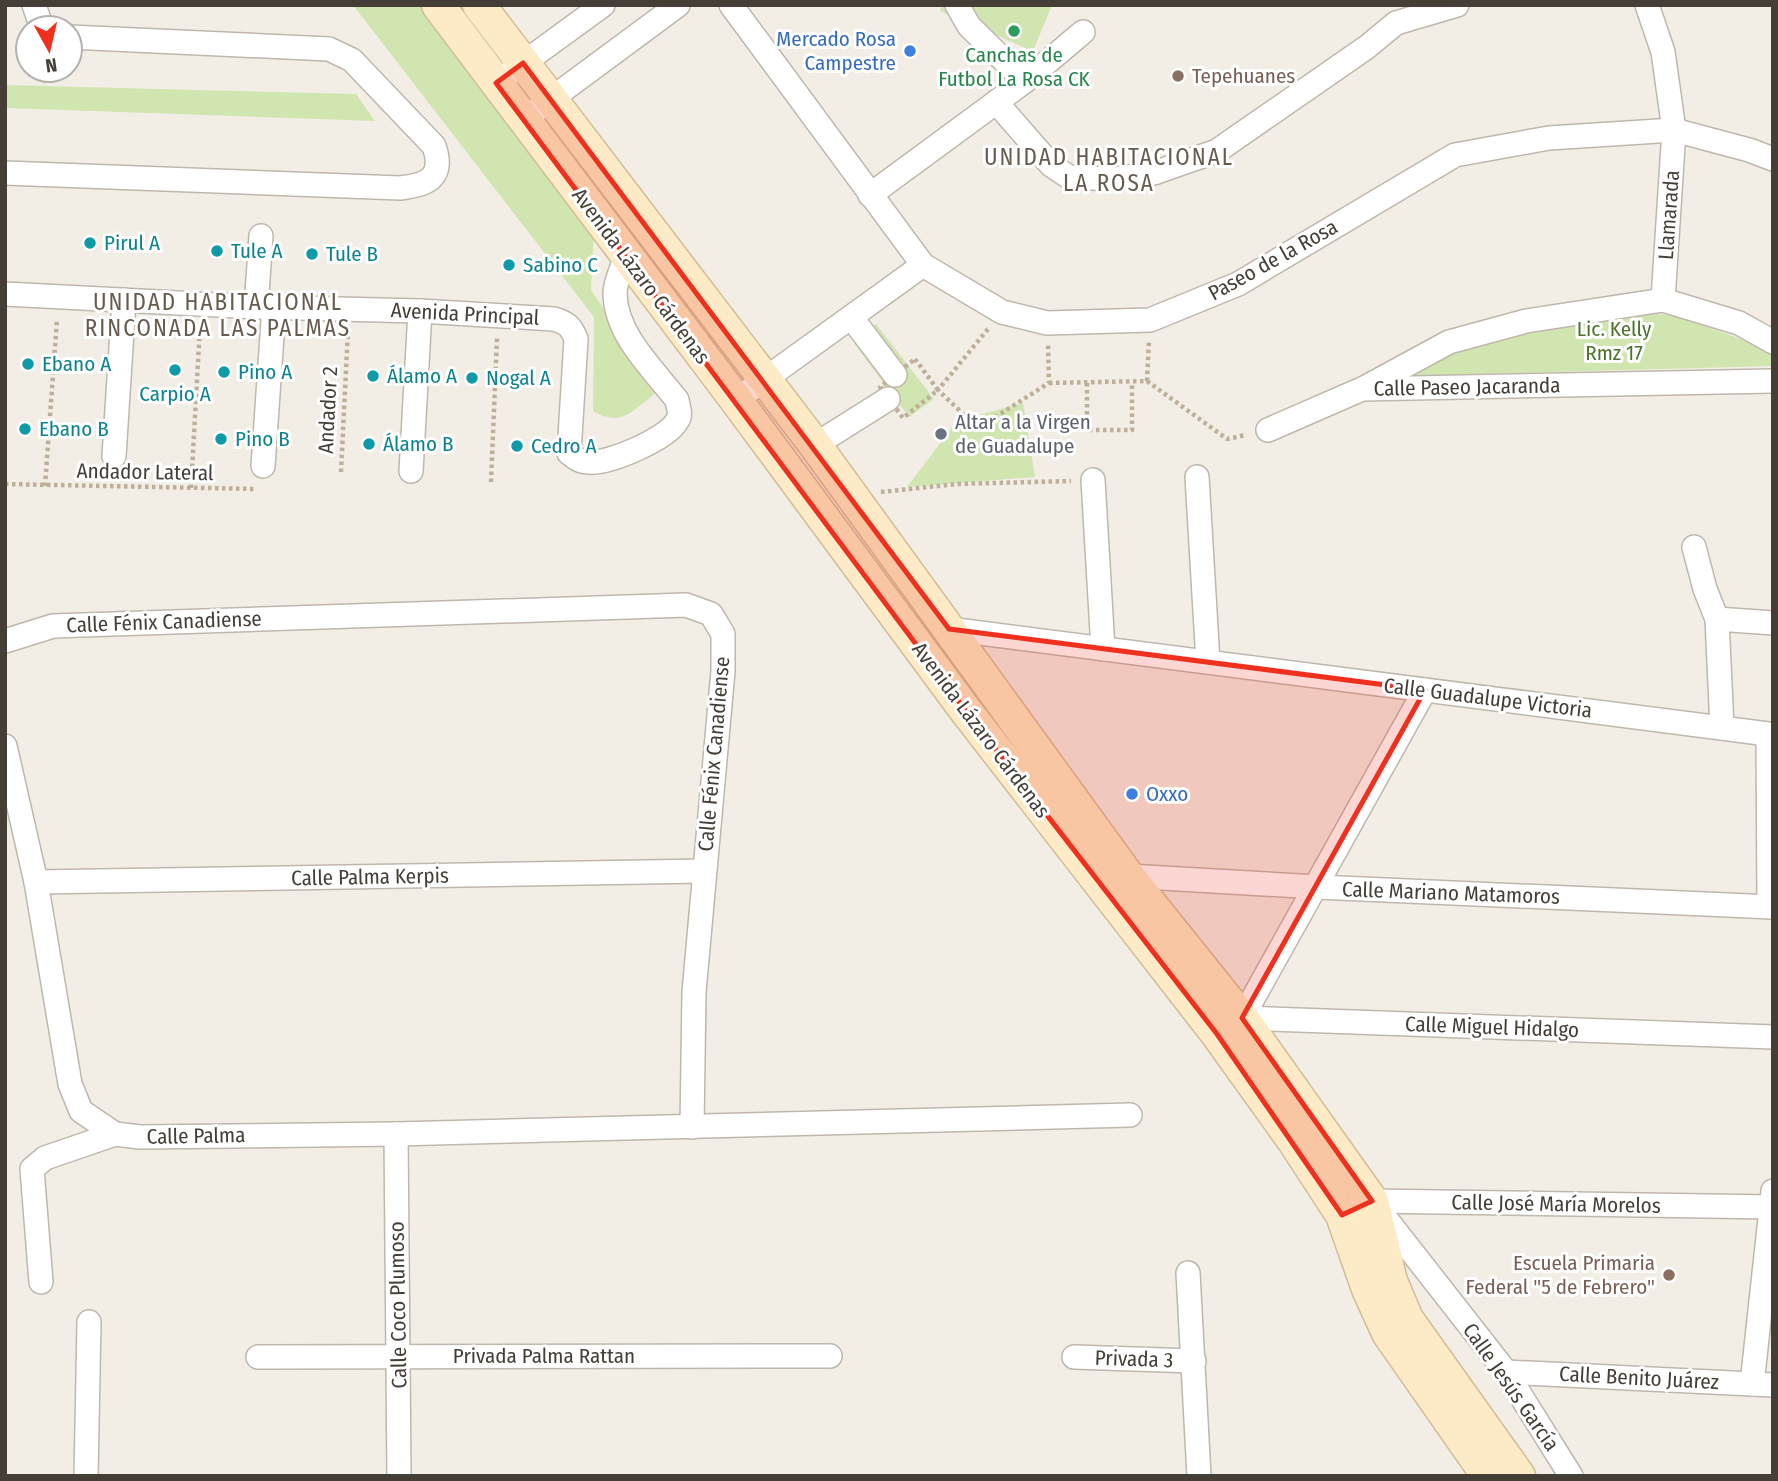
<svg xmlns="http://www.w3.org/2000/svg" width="1778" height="1481" viewBox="0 0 1778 1481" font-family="'Fira Sans Condensed',sans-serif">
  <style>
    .park { fill: #d1e5b0 }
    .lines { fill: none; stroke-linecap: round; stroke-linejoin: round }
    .street-casing { stroke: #c0b7ac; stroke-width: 26 }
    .secondary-casing { stroke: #d0bd98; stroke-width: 35 }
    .path { stroke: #beaf9b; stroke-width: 4.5; stroke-dasharray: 3.5 3.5; stroke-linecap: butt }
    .street { stroke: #fff; stroke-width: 23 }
    .secondary { stroke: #fcebc6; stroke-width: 32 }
    .marked { fill: #f0301f; fill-opacity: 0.2; stroke: #f0301f; stroke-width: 5; stroke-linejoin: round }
    .leisure-dot { fill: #2e9e5b; stroke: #fff; stroke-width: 2.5 }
    .shop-dot { fill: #3f7fe0; stroke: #fff; stroke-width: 2.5 }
    .education-dot { fill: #8d6e63; stroke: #fff; stroke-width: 2.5 }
    .culture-dot { fill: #0f9aa8; stroke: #fff; stroke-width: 2.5 }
    .worship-dot { fill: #6b7280; stroke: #fff; stroke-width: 2.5 }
    .labels { text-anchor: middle; stroke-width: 6; stroke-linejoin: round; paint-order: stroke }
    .shop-label { font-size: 21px; fill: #366cbe; stroke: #fff; text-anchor: end }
    .leisure-label { font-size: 21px; fill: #27864d; stroke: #fff }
    .education-label { font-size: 21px; fill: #785e54; stroke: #fff; text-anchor: start }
    .street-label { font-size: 21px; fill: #443e36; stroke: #fff }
    .culture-label { font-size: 21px; fill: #0d838f; stroke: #fff; text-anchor: start }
    .park-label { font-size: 21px; fill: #4c732c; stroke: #fff }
    .worship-label { font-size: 21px; fill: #5b616d; stroke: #fff; text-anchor: start }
    .neighbourhood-label { font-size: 23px; letter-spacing: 2px; fill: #675b4d; stroke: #fff }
  </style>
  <rect width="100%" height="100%" fill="#f2eee6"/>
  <g class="park">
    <path d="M353,5H427L594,228L591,290L659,390C635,408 623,429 593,411L594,317Z"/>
    <path d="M942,5H1052L1033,51L940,11Z"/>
    <path d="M5,85L356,94L375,121L5,108Z"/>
    <path d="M1612,312L1673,315L1741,339L1773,356V366L1404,376L1434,360L1487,339Z"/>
    <path d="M876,324L934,399L909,417L854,343Z"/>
    <path d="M1023,403L1035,477L907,487L957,421Z"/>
  </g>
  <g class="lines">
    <defs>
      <g id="street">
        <path d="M34,5L42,28"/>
        <path d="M731,5L923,265L1002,312L1047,323L1150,320L1238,284L1455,155L1549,138L1674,130L1749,150L1773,159"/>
        <path d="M957,5L969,26L1025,81"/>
        <path d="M1647,5L1663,52L1674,130L1663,300"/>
        <path d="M496,83L603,5"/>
        <path d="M996,102L1051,165L1069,177L1115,179L1154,173L1217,151L1367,47L1396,23L1457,5"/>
        <path d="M524,119L678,5"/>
        <path d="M5,173L400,188C427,185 445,178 434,146L352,60L329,49L70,37"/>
        <path d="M870,195L1025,81L1083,32"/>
        <path d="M5,294L256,307L420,311L554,319C567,323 571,326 576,339L569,453C575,458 580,462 589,462C609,464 667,439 677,421C682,415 678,407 677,400C653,369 615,334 615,293C615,281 623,267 626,256"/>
        <path d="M256,307L261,236"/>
        <path d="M851,317L895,375"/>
        <path d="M1366,387L1449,342L1526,321L1663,300L1739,323L1773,342"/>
        <path d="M736,400L923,265"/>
        <path d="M1268,430L1362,389L1773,381"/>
        <path d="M815,445L888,399"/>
        <path d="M114,456L124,300"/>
        <path d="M263,466L274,307"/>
        <path d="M411,471L420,311"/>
        <path d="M1197,477L1208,662"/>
        <path d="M1093,480L1103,649"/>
        <path d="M1694,547L1705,589L1717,619L1722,728"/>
        <path d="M1717,619L1773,623"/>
        <path d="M949,629L1768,734L1769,907"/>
        <path d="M5,641L53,626L686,605L711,614L723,634V671L694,992L692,1127"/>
        <path d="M5,746L36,882L70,1084L81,1111L115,1134L140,1137L396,1134L1130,1115"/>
        <path d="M1128,876L1317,887L1773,907"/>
        <path d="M36,882L704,871"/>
        <path d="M1242,1018L1425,690"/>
        <path d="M1232,1025L1242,1018L1773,1037"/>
        <path d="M396,1134L399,1476"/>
        <path d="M1376,1206L1506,1372L1571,1476"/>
        <path d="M1358,1208L1372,1201L1773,1207"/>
        <path d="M1188,1273L1199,1476"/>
        <path d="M41,1282L32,1169L45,1158L115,1134"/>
        <path d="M258,1357L830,1356"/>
        <path d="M1074,1357L1194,1361"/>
        <path d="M1506,1372L1773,1385"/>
        <path d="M1752,1384L1773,1191"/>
        <path d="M86,1476L89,1322"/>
      </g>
      <g id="secondary">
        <path d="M438,5L736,400L966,711L1217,1034L1293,1140L1342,1215L1368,1289L1388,1333L1488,1476"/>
        <path d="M479,5L815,445L1128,876L1242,1018L1372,1201L1391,1281L1407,1319L1519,1476"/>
      </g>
    </defs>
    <use href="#street" class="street-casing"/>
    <use href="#secondary" class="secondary-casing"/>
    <g class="path">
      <path d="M988,329L938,390L978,428L1049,383L1048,345"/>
      <path d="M915,359L938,390L903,418L880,387Z"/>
      <path d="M1147,381L1227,439L1246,435"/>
      <path d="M1147,381L1149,340"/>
      <path d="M1049,383L1147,381"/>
      <path d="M1087,383V430H1132V382"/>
      <path d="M341,472L348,330"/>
      <path d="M491,482L497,338"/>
      <path d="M5,484L256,489"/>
      <path d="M45,486L57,319"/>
      <path d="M191,488L200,326"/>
      <path d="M881,492L957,484L1071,481"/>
    </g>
    <use href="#street" class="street"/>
    <use href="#secondary" class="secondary"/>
  </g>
  <path class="marked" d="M523,63L949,629L1425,690L1242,1018L1372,1201L1342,1215L1217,1034L966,711L496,83Z"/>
  <circle class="leisure-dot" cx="1014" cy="31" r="7"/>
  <g class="shop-dot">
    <circle cx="910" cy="51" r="7"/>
    <circle cx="1132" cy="794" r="7"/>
  </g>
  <g class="education-dot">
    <circle cx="1178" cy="76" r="7"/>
    <circle cx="1669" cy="1275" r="7"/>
  </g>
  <g class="culture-dot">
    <circle cx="90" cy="243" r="7"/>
    <circle cx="217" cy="251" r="7"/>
    <circle cx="312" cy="254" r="7"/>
    <circle cx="509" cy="265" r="7"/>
    <circle cx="28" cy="364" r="7"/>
    <circle cx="175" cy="370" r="7"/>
    <circle cx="224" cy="372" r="7"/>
    <circle cx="373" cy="376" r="7"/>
    <circle cx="472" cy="378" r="7"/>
    <circle cx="25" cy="429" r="7"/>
    <circle cx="221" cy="439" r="7"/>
    <circle cx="369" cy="444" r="7"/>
    <circle cx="517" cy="446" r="7"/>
  </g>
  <circle class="worship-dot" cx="941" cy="434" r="7"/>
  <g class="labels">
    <g class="shop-label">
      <text x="896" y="46">Mercado Rosa<tspan x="896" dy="24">Campestre</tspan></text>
      <text x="1146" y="801" text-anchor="start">Oxxo</text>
    </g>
    <g class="leisure-label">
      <text x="1014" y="62">Canchas de<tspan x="1014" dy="24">Futbol La Rosa CK</tspan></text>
    </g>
    <g class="education-label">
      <text x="1192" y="83">Tepehuanes</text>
      <text x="1655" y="1270" text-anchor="end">Escuela Primaria<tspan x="1655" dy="24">Federal "5 de Febrero"</tspan></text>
    </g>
    <g class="street-label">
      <text transform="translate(1669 215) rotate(-86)" y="7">Llamarada</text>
      <text transform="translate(1273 260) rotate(-29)" y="7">Paseo de la Rosa</text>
      <text transform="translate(641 276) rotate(53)" y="7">Avenida Lázaro Cárdenas</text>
      <text transform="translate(465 314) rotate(3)" y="7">Avenida Principal</text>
      <text transform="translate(1467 387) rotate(-1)" y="7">Calle Paseo Jacaranda</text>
      <text transform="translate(328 410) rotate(-87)" y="7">Andador 2</text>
      <text transform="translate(145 472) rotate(1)" y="7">Andador Lateral</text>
      <text transform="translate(164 622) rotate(-2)" y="7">Calle Fénix Canadiense</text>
      <text transform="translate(1488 698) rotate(7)" y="7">Calle Guadalupe Victoria</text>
      <text transform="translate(981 730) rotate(53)" y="7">Avenida Lázaro Cárdenas</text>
      <text transform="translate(714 754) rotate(-85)" y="7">Calle Fénix Canadiense</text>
      <text transform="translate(370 877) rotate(-1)" y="7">Calle Palma Kerpis</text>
      <text transform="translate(1451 893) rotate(2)" y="7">Calle Mariano Matamoros</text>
      <text transform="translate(1492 1027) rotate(2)" y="7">Calle Miguel Hidalgo</text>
      <text transform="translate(196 1136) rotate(-1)" y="7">Calle Palma</text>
      <text transform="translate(1556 1204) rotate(1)" y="7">Calle José María Morelos</text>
      <text transform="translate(398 1305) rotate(-91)" y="7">Calle Coco Plumoso</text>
      <text x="544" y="1363">Privada Palma Rattan</text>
      <text transform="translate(1134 1359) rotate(2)" y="7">Privada 3</text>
      <text transform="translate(1639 1378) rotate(3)" y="7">Calle Benito Juárez</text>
      <text transform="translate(1511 1387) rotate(55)" y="7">Calle Jesús García</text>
    </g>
    <g class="culture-label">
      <text x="104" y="250">Pirul A</text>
      <text x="231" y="258">Tule A</text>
      <text x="326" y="261">Tule B</text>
      <text x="523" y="272">Sabino C</text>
      <text x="42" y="371">Ebano A</text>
      <text x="238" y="379">Pino A</text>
      <text x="387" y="383">Álamo A</text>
      <text x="486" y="385">Nogal A</text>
      <text x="175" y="401" text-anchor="middle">Carpio A</text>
      <text x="39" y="436">Ebano B</text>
      <text x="235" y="446">Pino B</text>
      <text x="383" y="451">Álamo B</text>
      <text x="531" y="453">Cedro A</text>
    </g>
    <g class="park-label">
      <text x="1614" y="336">Lic. Kelly<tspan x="1614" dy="24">Rmz 17</tspan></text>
    </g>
    <g class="worship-label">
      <text x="955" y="429">Altar a la Virgen<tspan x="955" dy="24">de Guadalupe</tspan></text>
    </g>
    <g class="neighbourhood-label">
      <text x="1109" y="165">UNIDAD HABITACIONAL<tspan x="1109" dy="26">LA ROSA</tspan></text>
      <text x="218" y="310">UNIDAD HABITACIONAL<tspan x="218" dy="26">RINCONADA LAS PALMAS</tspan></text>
    </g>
  </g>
  <rect width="1778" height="1481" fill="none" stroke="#443e36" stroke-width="14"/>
  <g transform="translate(49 49) rotate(172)"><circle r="33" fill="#ffffff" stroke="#b4b2af" stroke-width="2"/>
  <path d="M0-5L12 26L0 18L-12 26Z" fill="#f0301f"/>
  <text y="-10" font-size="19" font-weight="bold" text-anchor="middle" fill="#443e36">N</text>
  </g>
</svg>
